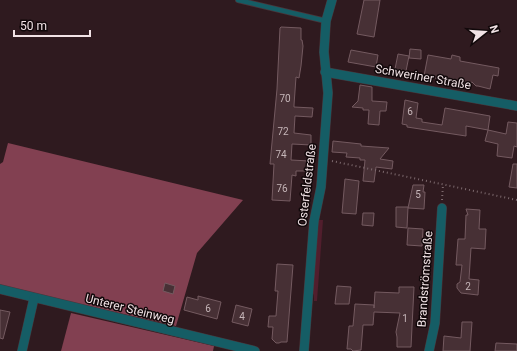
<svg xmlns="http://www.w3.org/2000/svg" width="517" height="351" viewBox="0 0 517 351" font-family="Roboto,sans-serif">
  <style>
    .green { fill: #511e2d }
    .forest { fill: #824051 }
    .building { fill: #473035; stroke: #745a60 }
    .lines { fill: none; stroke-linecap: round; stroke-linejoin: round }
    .lane-casing { stroke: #4a363b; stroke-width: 6 }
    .street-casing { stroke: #4a363b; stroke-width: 10 }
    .path { stroke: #7c696d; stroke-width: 2; stroke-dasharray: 1 3; stroke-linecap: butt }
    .lane { stroke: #155d65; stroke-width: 4.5 }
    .street { stroke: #155d65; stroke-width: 9 }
    .labels { text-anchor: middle; stroke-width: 3; stroke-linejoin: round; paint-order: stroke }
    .number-label { font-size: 10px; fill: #c6b6b9 }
    .street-label { font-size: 12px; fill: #f1e2e5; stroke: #11080a }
  </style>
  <rect width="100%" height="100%" fill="#2f1a1f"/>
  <path class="green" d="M319,220H323L317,301H314V295L312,292Z"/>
  <g class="forest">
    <path d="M8,143L243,200L197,253L176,326L0,286V164L3,162Z"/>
    <path d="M71,313L214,346L213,351H61Z"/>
  </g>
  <g class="building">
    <path d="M364,0H380L374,37L357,34Z"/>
    <path d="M281,27L301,28V40H302L303,46L301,66L299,78L296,77L294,105V107L313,108L312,117L295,116L294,133L311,135V145L292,144L291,160L309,161V171H296V176L292,175L290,201L272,200L274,164H270L277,89L280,28Z"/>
    <path d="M410,49L421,50V59L409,58Z"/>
    <path d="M351,50L378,55L376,67L348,62Z"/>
    <path d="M398,54L409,56L406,71L395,69Z"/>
    <path d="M428,55L451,59L452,55L460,57V61L499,68L498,76L493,75L490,89L478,86H476L472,82L468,84L424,76Z"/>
    <path d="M360,85L372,87V101L387,102L386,111H380L379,125L368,124L369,110H363V108L352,107L358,101Z"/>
    <path d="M405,100L418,103L416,118L422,119V122L442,125L445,108L490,116L488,130L506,134L508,122L517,123V147L514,146L512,158L497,156L498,144L485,141L488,130L466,126V136L407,127V125L402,124Z"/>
    <path d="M333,141L361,144V146L389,148L380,159L393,161L392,169L376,167L374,182L363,181L365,160H360V158L346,157L347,153L332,152Z"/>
    <path d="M513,164H517V188L509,187Z"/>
    <path d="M345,179L359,181L356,214L342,213Z"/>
    <path d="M413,185H424L423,192H425L424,209L408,208Z"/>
    <path d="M396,207H408L407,228L396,227Z"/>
    <path d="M466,209L480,210L479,229H486L485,249L471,248L469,279L479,280L478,295L461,293L457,288V284L460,282L462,265H456L458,239H465L466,215H468Z"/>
    <path d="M363,213H374L373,226L362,225Z"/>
    <path d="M408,228L423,229L422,246L407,245Z"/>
    <path d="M277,264L293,265L287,342H281L279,343H276L272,339L273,327H268L269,316H276L278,291H275Z"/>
    <path d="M165,283L175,286L173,294L163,291Z"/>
    <path d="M337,286L351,287L349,304H335Z"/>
    <path d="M399,287H414L411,347H397V337L396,332L400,313L374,312L373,325H363L361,350L353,351L351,349H347L349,326H353L355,304L374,305V308L375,292L399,293Z"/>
    <path d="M198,296L221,302L217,319L184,310L187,297L198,300Z"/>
    <path d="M236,305L252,309L248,326L232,322Z"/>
    <path d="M0,310L10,312L3,339L0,338Z"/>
    <path d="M462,322H472L470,351H443L444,336L461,338Z"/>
    <path d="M496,343L517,344V351H495Z"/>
  </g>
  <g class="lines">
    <defs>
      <path id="lane" d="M238,0L326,21"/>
      <g id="street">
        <path d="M325,72L517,106"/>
        <path d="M0,289L255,351"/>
        <path d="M22,351L34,298"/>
        <path d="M304,351L314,221L321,187L328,93L324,52L326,21L332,0"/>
        <path d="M429,351L435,323L442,208"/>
      </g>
    </defs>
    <use href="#lane" class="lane-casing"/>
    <use href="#street" class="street-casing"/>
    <g class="path">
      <path d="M332,161L517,200"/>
      <path d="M442,200L443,185"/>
    </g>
    <use href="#lane" class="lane"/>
    <use href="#street" class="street"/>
  </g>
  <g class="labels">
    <g class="number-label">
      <text x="285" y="102">70</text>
      <text x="410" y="115">6</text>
      <text x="283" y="135">72</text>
      <text x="281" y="158">74</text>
      <text x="282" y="192">76</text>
      <text x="418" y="198">5</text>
      <text x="468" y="290">2</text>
      <text x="208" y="312">6</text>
      <text x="242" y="320">4</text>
      <text x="405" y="322">1</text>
    </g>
    <g class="street-label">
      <text transform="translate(423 77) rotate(10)" y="4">Schweriner Straße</text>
      <text transform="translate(307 185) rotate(-83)" y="4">Osterfeldstraße</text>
      <text transform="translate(425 279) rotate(-86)" y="4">Brandströmstraße</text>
      <text transform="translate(130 309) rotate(14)" y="4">Unterer Steinweg</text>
    </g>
  </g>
  <g transform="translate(485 32) rotate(73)" stroke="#11080a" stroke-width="3" paint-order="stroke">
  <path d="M0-3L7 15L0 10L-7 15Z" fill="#f1e2e5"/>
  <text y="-6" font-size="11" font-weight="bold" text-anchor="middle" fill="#f1e2e5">N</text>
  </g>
  <path d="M14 30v6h76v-6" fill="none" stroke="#f1e2e5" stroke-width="2"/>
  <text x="20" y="30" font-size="12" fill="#f1e2e5" stroke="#11080a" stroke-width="3" paint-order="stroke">50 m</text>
</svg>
